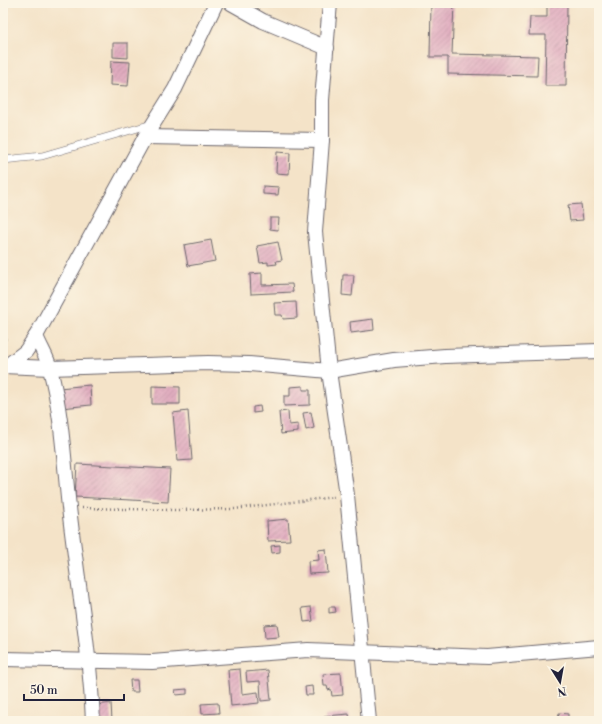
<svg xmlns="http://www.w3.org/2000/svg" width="602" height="724" viewBox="0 0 602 724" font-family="'Libre Bodoni',serif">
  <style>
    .building { fill: url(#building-hatch) }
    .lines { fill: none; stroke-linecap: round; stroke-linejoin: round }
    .service-casing { stroke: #6c666c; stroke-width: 8 }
    .minor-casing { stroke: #6c666c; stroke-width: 16 }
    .path { stroke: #6c666c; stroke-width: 2.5; stroke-dasharray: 1 3; stroke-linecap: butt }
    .service { stroke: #fff; stroke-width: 7 }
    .minor { stroke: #fff; stroke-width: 14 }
  </style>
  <defs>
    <pattern id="building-hatch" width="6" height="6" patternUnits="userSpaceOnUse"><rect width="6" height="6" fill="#e1acbf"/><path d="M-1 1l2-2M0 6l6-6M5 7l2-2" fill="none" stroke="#b68c9c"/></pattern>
  </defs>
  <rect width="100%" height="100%" fill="#fcf5e5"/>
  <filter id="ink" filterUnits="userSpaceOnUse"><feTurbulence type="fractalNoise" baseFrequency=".025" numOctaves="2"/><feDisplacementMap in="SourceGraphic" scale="8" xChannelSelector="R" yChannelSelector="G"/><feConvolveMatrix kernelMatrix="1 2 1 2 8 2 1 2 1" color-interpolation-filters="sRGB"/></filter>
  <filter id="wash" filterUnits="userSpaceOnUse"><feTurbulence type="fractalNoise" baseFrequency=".012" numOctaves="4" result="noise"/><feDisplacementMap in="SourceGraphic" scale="16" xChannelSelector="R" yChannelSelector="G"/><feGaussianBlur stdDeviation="0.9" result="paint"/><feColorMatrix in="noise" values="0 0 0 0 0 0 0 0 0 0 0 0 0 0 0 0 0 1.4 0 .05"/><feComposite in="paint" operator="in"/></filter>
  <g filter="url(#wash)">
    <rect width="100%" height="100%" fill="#f4e3c8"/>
    <g id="blocks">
      <g class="building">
        <path d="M431,3H454L452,54L538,56L537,76L448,74V57H430Z"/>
        <path d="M547,3H567L566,86H545L546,35H529L530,17H547Z"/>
        <path d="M113,43H128V58L113,57Z"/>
        <path d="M111,61L130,62L128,86L110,85Z"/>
        <path d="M277,152L290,153L289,174L276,173Z"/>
        <path d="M263,186L279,187L278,195L263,194Z"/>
        <path d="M581,204L583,220L570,221L568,205Z"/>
        <path d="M270,218H279L278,230L270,229Z"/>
        <path d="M211,240L215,261L188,266L184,245Z"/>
        <path d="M278,242L282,260L276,261L277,264L268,265V262L260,263L257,246Z"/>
        <path d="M262,273V285L292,284L293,292L251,294L250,274Z"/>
        <path d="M343,275H354L352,296L342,295Z"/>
        <path d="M296,302L297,318L283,319L282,315H275L274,303Z"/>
        <path d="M3,319L6,340H3Z"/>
        <path d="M373,319L374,330L351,333L350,322Z"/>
        <path d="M90,385L91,405L61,408L59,388Z"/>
        <path d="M152,386L180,387V404H152Z"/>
        <path d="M303,386V390H310V405L284,406V396H290V387Z"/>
        <path d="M260,406L261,412L253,413V407Z"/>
        <path d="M188,411L192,460L177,461L173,413Z"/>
        <path d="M288,411L289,425L298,424V432L281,434L279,412Z"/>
        <path d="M311,412L314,428L306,430L303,413Z"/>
        <path d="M77,464L170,469L168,502L75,497Z"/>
        <path d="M288,519L290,540L268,541L267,521Z"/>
        <path d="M280,545V552L272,553L271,546Z"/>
        <path d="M326,549L328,573L309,574L308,561L319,560L318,550Z"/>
        <path d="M311,607L313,621L304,622L302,608Z"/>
        <path d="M329,607H335L336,612L329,613Z"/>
        <path d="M277,624L279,637L265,638L264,625Z"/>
        <path d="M240,669L242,694L258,692L259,703L231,706L228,670Z"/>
        <path d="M268,670L271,700L261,701L260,681L247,682L246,672Z"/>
        <path d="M341,673L343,695L332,696L331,689L328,690L327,686H324L323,674Z"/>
        <path d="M130,680H137L138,692H131Z"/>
        <path d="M312,686L313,695H306L305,687Z"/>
        <path d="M187,689V694L176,695L175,690Z"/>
        <path d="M111,703L112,721H98L96,705Z"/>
        <path d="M218,703L219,713L202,714L201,704Z"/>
        <path d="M559,713L568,714V721H558Z"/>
        <path d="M349,714L350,721H325V716Z"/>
        <rect x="590" y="717" width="9" height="4"/>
      </g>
    </g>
  </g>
  <g filter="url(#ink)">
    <use href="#blocks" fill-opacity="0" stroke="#6c666c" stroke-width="1"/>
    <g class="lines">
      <defs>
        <path id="service" d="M3,160L42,156L152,124"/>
        <g id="minor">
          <path d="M231,3L263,21L327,48"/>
          <path d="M330,3L322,100V140L315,232L329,371L347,495L369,721"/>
          <path d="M145,137L322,140"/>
          <path d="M36,336C40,347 48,358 50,369C63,417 64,467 70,516C78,584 90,652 93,721"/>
          <path d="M8,365L26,351L36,336L145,137L175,89L216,3"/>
          <path d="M3,366L50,368L208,363L249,364L329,371L394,360L445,356L599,351"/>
          <path d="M3,659L152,662L308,650L487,657L599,647"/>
        </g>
      </defs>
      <use href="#service" class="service-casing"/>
      <use href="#minor" class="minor-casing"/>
      <path class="path" d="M82,508L172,510L234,509L334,497"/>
      <use href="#service" class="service"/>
      <use href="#minor" class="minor"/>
    </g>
  </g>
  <rect width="602" height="724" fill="none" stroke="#fcf5e5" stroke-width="16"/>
  <g transform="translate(560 682) rotate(169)" stroke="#fcf5e5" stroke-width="3" paint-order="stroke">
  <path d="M0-3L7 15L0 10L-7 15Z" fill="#22223b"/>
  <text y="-6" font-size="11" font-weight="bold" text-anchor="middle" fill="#22223b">N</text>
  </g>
  <path d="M24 694v6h100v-6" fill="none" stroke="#22223b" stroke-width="2"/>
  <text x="30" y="694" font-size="12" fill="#22223b" stroke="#fcf5e5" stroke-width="3" paint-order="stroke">50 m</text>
</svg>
